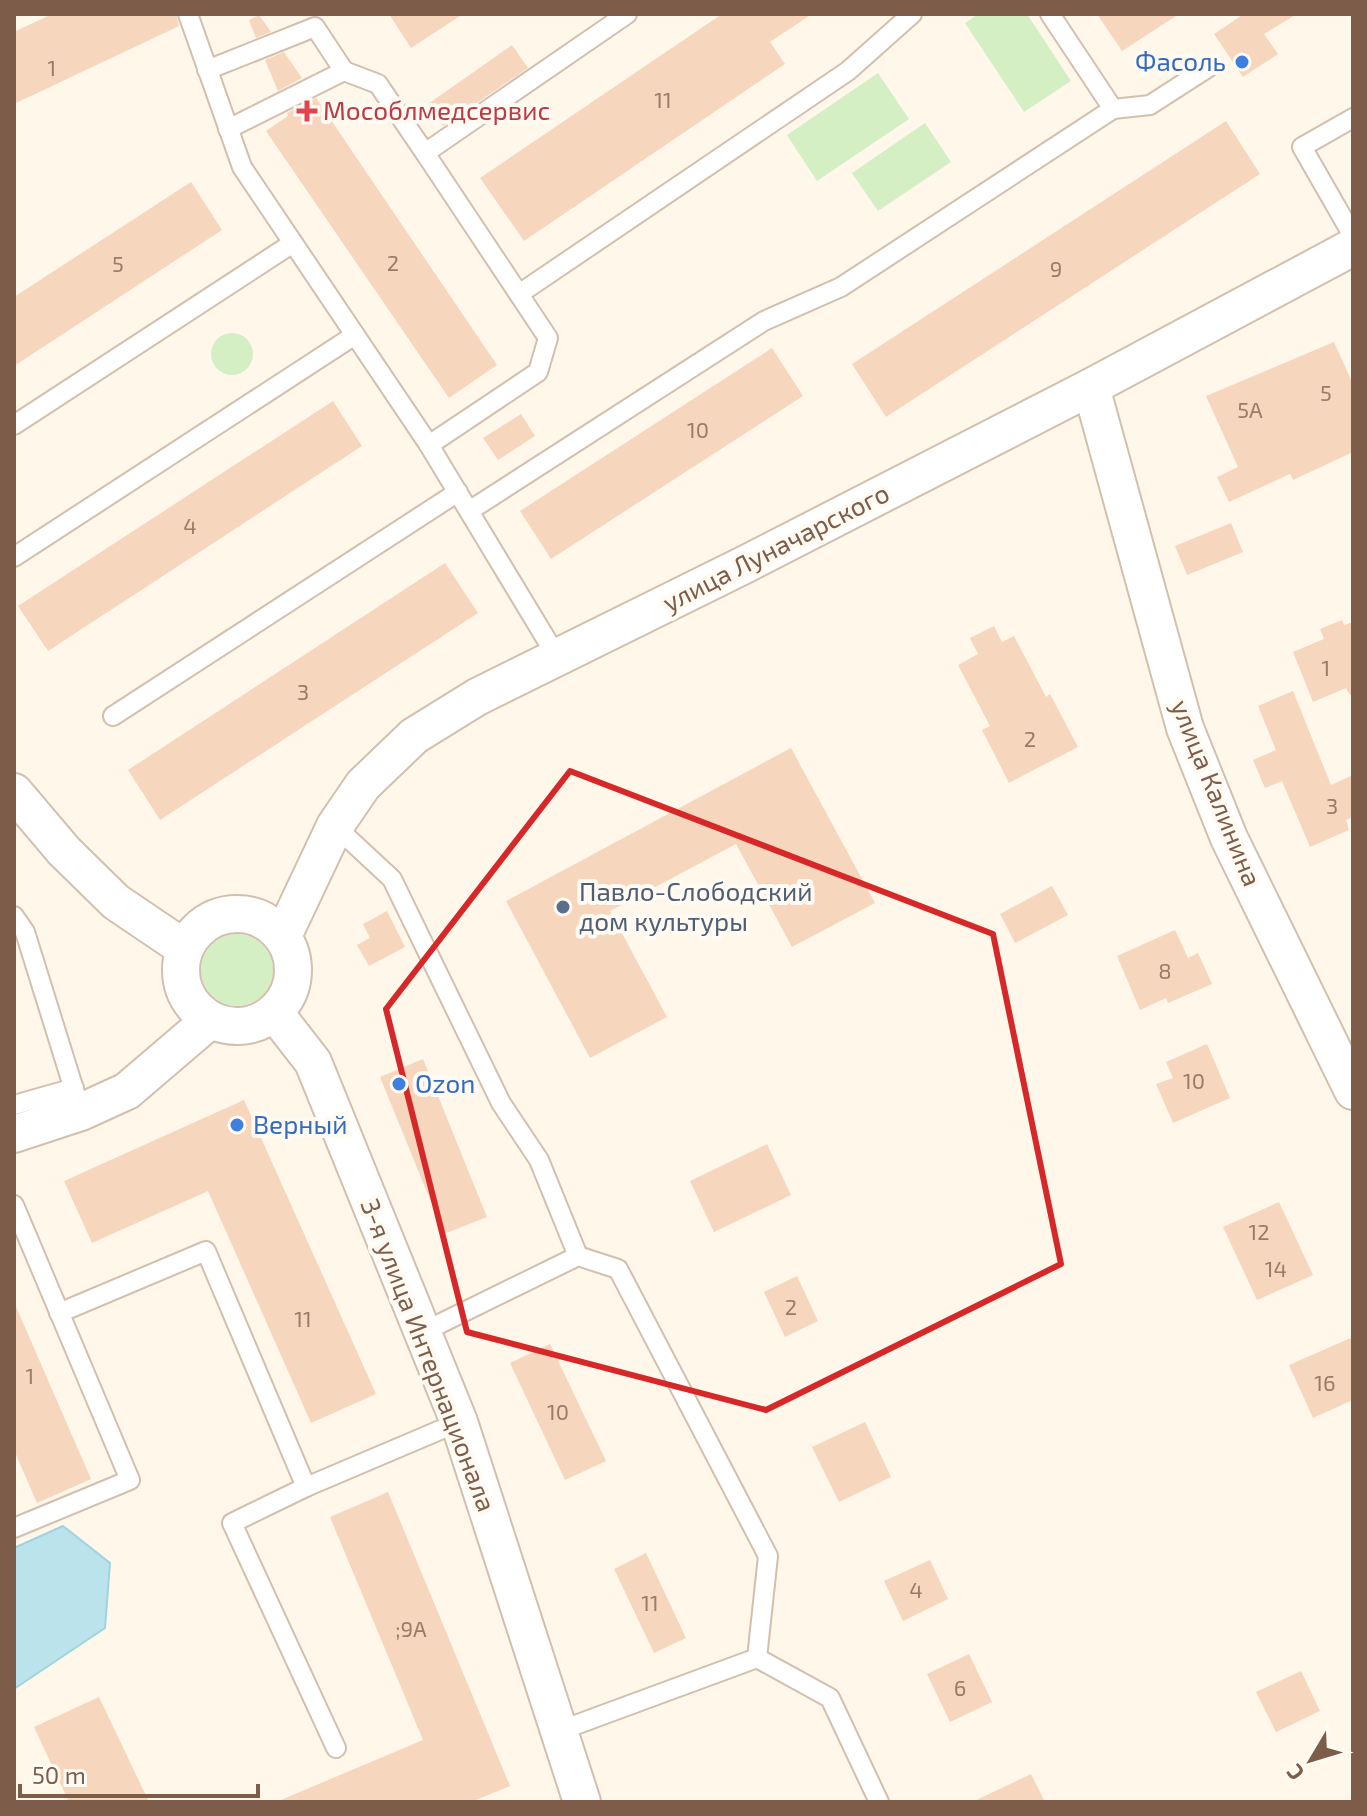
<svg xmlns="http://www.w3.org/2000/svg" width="1367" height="1816" viewBox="0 0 1367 1816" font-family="'Exo 2',sans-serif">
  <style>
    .green { fill: #d5efc5 }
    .water { fill: #bbe3eb; stroke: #a0d3de; stroke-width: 2 }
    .building { fill: #f7d6be }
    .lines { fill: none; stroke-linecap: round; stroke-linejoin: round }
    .service-casing { stroke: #d3bfad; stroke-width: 22 }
    .minor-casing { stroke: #d3bfad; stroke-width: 40 }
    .service { stroke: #fff; stroke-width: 18 }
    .minor { stroke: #fff; stroke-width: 36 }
    .marked { fill: none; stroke: #d62828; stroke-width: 6; stroke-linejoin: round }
    .shop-dot { fill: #3f7fe0; stroke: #fffaf2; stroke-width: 3 }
    .health-dot { fill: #e0444e; stroke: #fffaf2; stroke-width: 3 }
    .service-dot { fill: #5c6f8a; stroke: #fffaf2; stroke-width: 3 }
    .labels { text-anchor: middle; stroke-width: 8; stroke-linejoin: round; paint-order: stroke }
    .number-label { font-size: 22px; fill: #9c7b66 }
    .shop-label { font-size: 26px; fill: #366cbe; stroke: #fffaf2; text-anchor: start }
    .health-label { font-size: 26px; fill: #be3a42; stroke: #fffaf2; text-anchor: start }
    .street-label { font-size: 26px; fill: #7d5d49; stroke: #fffaf2 }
    .service-label { font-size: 26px; fill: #4e5e75; stroke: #fffaf2; text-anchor: start }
  </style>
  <rect width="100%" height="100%" fill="#fef7ea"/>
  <g class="green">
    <path d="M978,14H1027L1071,81L1024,112L965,23Z"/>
    <path d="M878,73L909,119L817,181L787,135Z"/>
    <path d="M925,123L951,162L878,211L852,173Z"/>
    <circle cx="232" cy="354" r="21"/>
    <circle cx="237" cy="970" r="36"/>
  </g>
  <path class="water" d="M63,1526L110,1563L105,1628L14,1689V1548Z"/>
  <g class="building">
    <path d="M52,14H176L179,26L14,104V32Z"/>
    <path d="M389,14H463L411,48Z"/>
    <path d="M722,14H812L770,42L785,64L524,241L480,178Z"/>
    <path d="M1097,14H1179L1122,51Z"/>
    <path d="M1244,14H1297L1264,34L1278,54L1243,77L1214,34Z"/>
    <path d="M259,15L271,32L256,38L249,20Z"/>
    <path d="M512,45L528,68L443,126L428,104Z"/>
    <path d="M284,52L302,78L278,91L265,60Z"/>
    <path d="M316,98L497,365L449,398L266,131L288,116L287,113Z"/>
    <path d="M1226,121L1260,174L886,417L852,364Z"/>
    <path d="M191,182L222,230L14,366V297Z"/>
    <path d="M1334,342L1353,384V452L1293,480L1290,474L1229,502L1217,477L1238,467L1206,396Z"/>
    <path d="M772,348L803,396L551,559L520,511Z"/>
    <path d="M333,401L362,446L48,651L18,606Z"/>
    <path d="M521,414L535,436L498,460L483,438Z"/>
    <path d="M1231,523L1243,552L1187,575L1175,546Z"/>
    <path d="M445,563L478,613L160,820L128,770Z"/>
    <path d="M1342,620L1344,625L1353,622V694L1350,695L1346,688L1313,702L1293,652L1324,639L1320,629Z"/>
    <path d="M994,626L1002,642L1014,636L1046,697L1050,694L1078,747L1009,783L982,730L990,726L958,665L978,654L970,638Z"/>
    <path d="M1293,691L1331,785L1353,775V817L1346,820L1349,830L1310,847L1282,781L1265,788L1253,760L1276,750L1258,706Z"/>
    <path d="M791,748L875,903L792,947L736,844L610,911L667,1017L590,1058L506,901Z"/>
    <path d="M1052,886L1068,915L1015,943L1000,914Z"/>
    <path d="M387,911L405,947L369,966L357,945L370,938L363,924Z"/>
    <path d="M1175,930L1188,958L1198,953L1212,984L1168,1003L1166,998L1140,1010L1117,956Z"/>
    <path d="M1207,1044L1230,1098L1173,1123L1156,1084L1173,1078L1166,1062Z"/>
    <path d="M423,1059L487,1217L444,1234L380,1077Z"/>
    <path d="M244,1100L376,1394L311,1423L208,1191L92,1243L64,1181Z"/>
    <path d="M767,1144L791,1195L714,1232L690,1181Z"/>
    <path d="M1279,1202L1313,1275L1257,1300L1223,1227Z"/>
    <path d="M797,1276L818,1321L785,1337L764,1292Z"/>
    <path d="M14,1302L91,1479L37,1503L14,1450Z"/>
    <path d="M1353,1337V1400L1313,1418L1289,1365Z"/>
    <path d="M550,1344L606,1461L565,1480L510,1363Z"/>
    <path d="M865,1422L891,1477L839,1502L812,1447Z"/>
    <path d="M388,1492L510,1786L471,1802H276L423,1740L330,1517Z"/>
    <path d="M646,1553L686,1638L654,1653L614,1569Z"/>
    <path d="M930,1560L948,1599L903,1621L884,1581Z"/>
    <path d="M969,1654L992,1702L950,1722L927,1674Z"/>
    <path d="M1301,1671L1320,1711L1276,1732L1256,1692Z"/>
    <path d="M99,1697L149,1802H69L34,1727Z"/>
    <path d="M1031,1774L1045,1802H972Z"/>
  </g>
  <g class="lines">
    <defs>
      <g id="service">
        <path d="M188,14L242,167L429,445L557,657"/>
        <path d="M207,70L315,27L344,71"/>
        <path d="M1113,109L1150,105L1209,67"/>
        <path d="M1353,118L1302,147L1353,236"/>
        <path d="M228,129L344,71L378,84L425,153"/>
        <path d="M519,294L848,71L912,14"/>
        <path d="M14,425L293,243"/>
        <path d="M429,445L538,372L548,338L425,153L627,14"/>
        <path d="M469,511L764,321L841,287L1113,109L1050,14"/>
        <path d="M14,557L355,335"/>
        <path d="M113,716L458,492"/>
        <path d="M335,826L392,879L501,1103L539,1160L578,1256"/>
        <path d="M14,916L25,932L81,1112"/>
        <path d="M14,1105L74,1088"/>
        <path d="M14,1205L130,1480L14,1528"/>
        <path d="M59,1313L206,1251L306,1487L459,1422"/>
        <path d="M423,1332L578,1256L618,1269L768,1556L757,1658"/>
        <path d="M306,1487L232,1523L336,1748"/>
        <path d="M559,1731L757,1658L830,1698L879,1802"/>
      </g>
      <g id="minor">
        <path d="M1091,387L1185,728L1229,838L1353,1091"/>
        <path d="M14,792L64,851L116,902L184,948"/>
        <circle cx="237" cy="970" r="56"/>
        <path d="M283,936L335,826L363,785L414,736L477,697L744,565L1091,387L1353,247"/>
        <path d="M274,1012L313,1062L459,1422L582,1802"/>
        <path d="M14,1134L81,1112L127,1091L210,1020"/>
      </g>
    </defs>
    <use href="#service" class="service-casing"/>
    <use href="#minor" class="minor-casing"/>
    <use href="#service" class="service"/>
    <use href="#minor" class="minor"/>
  </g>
  <path class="marked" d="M570,771L993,934L1061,1264L766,1410L467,1332L386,1009Z"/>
  <g class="shop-dot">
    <circle cx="1242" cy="62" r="8"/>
    <circle cx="399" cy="1084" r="8"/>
    <circle cx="237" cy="1125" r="8"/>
  </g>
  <path class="health-dot" d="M303 99h8v8h8v8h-8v8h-8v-8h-8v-8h8z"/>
  <circle class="service-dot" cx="563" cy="907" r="8"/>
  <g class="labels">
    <g class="number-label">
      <text x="52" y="76">1</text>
      <text x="663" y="108">11</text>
      <text x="393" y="271">2</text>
      <text x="118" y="272">5</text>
      <text x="1056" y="277">9</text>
      <text x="1326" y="401">5</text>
      <text x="1250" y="418">5А</text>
      <text x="698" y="438">10</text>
      <text x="190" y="534">4</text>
      <text x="1326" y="676">1</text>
      <text x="303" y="700">3</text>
      <text x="1030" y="747">2</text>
      <text x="1332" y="814">3</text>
      <text x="1165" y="979">8</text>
      <text x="1194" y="1089">10</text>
      <text x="1259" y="1240">12</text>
      <text x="1276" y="1277">14</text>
      <text x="791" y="1315">2</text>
      <text x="303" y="1327">11</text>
      <text x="30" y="1384">1</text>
      <text x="1325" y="1391">16</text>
      <text x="558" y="1420">10</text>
      <text x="916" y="1598">4</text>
      <text x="650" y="1611">11</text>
      <text x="411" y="1637">;9А</text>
      <text x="960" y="1696">6</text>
    </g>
    <g class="shop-label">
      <text x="1226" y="71" text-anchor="end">Фасоль</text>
      <text x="415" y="1093">Ozon</text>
      <text x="253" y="1134">Верный</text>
    </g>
    <g class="health-label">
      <text x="323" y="120">Мособлмедсервис</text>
    </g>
    <g class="street-label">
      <text transform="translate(776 548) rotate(-27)" y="9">улица Луначарского</text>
      <text transform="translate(1216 793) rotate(68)" y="9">улица Калинина</text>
      <text transform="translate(428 1355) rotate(69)" y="9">3-я улица Интернационала</text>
    </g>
    <g class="service-label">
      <text x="579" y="901">Павло-Слободский<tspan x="579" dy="30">дом культуры</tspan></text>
    </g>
  </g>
  <rect width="1367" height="1816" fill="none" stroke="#7d5d49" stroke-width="32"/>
  <g transform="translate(1311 1760) rotate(232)" stroke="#fffaf2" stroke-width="6" paint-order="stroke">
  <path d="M0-6L14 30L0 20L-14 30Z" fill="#7d5d49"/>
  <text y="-12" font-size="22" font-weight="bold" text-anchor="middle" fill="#7d5d49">С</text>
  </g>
  <path d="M20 1784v12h238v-12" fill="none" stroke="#7d5d49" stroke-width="4"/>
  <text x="32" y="1784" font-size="24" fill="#7d5d49" stroke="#fffaf2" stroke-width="6" paint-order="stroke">50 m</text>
</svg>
